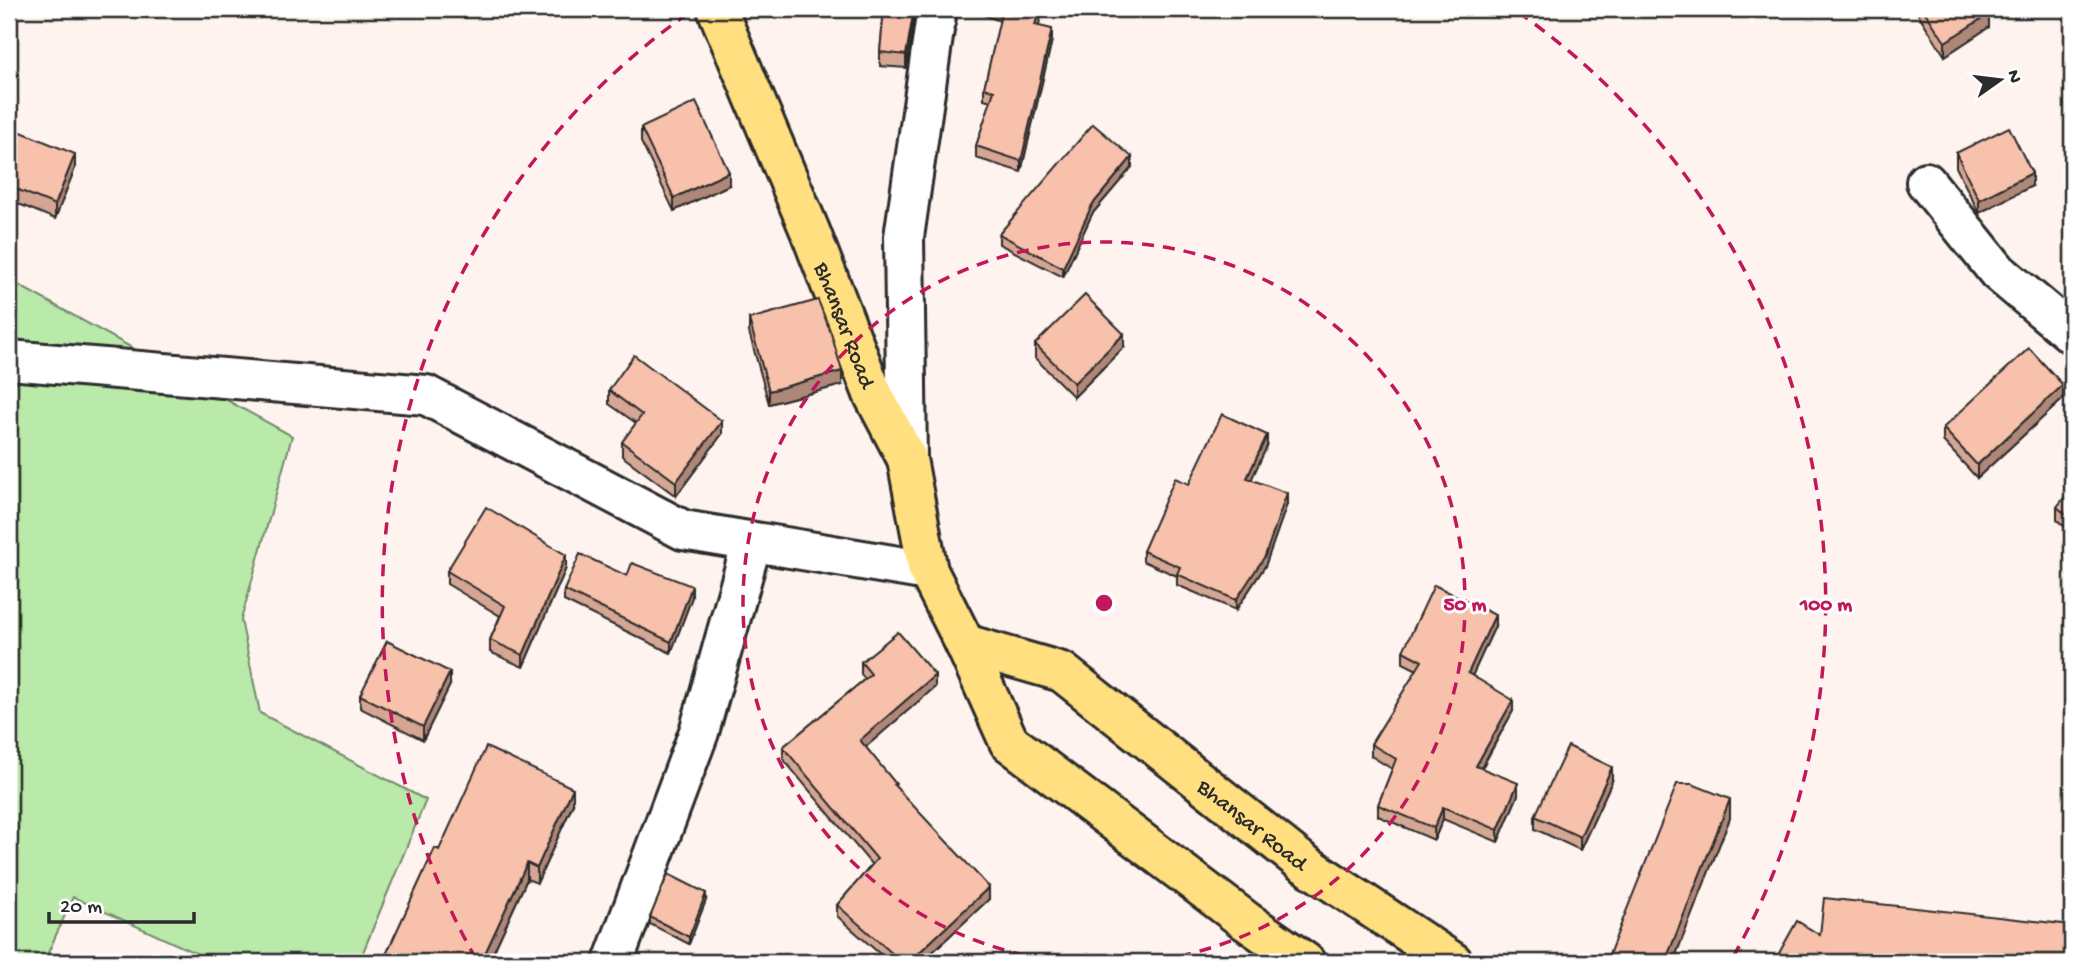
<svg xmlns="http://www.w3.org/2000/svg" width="2081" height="971" viewBox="0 0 2081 971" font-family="'Gochi Hand',sans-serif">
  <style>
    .green { fill: #b9eaaa; stroke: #728a6a; stroke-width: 2 }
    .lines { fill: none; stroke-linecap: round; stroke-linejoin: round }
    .street-casing { stroke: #2b2b2b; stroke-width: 44 }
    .primary-casing { stroke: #2b2b2b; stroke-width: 44 }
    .highway-casing { stroke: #2b2b2b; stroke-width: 44 }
    .street { stroke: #fff; stroke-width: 38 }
    .primary { stroke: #ffdf80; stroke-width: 38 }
    .highway { stroke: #ffdf80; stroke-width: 38 }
    .wall { fill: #d5a693; stroke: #2b2b2b; stroke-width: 2 }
    .shaded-wall { fill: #ae8778; stroke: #2b2b2b; stroke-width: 2 }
    .building { fill: #f8c1ab; stroke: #2b2b2b; stroke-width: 2 }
    .ring { fill: none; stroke: #c2185b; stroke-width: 3.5; stroke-dasharray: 12 9 }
    .labels { text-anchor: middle; stroke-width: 6; stroke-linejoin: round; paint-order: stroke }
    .street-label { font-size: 23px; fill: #2b2b2b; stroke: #fff }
    .centre { fill: #c2185b; stroke: #fff; stroke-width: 3.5 }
    .ring-label { font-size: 21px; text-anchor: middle; font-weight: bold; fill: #c2185b; stroke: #fff; stroke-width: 6; stroke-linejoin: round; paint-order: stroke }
  </style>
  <rect width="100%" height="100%" fill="#fef3ee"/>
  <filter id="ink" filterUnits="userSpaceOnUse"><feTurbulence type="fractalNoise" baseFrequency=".0143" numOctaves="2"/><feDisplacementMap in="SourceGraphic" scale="14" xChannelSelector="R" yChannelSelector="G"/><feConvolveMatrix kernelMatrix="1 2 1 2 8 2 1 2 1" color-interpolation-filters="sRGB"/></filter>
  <g filter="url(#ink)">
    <path class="green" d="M9,280L292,436L241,620L260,713L426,800L359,962H215L73,897L44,962H9Z"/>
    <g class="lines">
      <defs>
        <g id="street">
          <path d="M1926,182L1998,272L2072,334"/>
          <path d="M9,360L426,395L683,530L928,571"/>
          <path d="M907,459L904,237L937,9"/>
          <path d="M613,962L699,732L752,542"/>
        </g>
        <g id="primary">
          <path id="s1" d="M717,9L810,231L873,394L907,459L928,571L965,644"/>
        </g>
        <g id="highway">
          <path id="s2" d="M965,644L1062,672L1302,862L1453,962"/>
          <path d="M965,644L1009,742L1246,921L1305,962"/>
        </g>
      </defs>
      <use href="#street" class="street-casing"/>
      <use href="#primary" class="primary-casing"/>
      <use href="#highway" class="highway-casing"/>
      <use href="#street" class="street"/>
      <use href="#primary" class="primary"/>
      <use href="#highway" class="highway"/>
    </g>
    <g class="wall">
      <path d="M884,9H916L906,68L880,66V52Z"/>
      <path d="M978,9H1044L1038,25L1052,40L1021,172L976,158V146L991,101L984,99V88L1000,21L978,13Z"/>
      <path d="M1915,9H1986L1989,27L1945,56Z"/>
      <path d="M9,127L75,168L55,219L9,200Z"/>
      <path d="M641,128L729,185L674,211L641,142Z"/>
      <path d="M1956,153L2032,186L1979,213L1956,167Z"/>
      <path d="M1132,167L1092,214L1063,277L999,244V234Z"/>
      <path d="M749,319L842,385L769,404L749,332Z"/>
      <path d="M1035,344L1124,347L1074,397L1035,358Z"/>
      <path d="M609,390L722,434L676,496L622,456V442L636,423L609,404Z"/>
      <path d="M2063,399L1977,478L1943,441V428Z"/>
      <path d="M1267,446L1251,479L1287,504L1265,566L1236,610L1177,585V576L1143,561V551L1189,484Z"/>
      <path d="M2072,488V533L2057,520V507Z"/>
      <path d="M566,568L523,667L490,652V640L500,616L447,584V571Z"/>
      <path d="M627,576L692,597L671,653L564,601V590Z"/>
      <path d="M1495,626L1472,676L1513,711L1482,768L1518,795L1498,842L1443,819L1434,840L1378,816V805L1392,769L1371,756V744L1417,670L1403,663V651Z"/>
      <path d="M861,662L935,687L865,747L896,788L989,899L922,962H889L837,916V905L872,865L783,759V747L865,679L861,674Z"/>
      <path d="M450,685L423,740L360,708V695Z"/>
      <path d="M1612,781L1580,850L1535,829V816Z"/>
      <path d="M573,804L537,883L527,879L489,962H383L435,848L439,850Z"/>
      <path d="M1730,818L1673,962H1608V957Z"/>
      <path d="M706,900L689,944L650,924V917Z"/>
    </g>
    <g class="shaded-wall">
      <path d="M914,9H916L906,68V55Z"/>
      <path d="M1040,9H1044L1035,36V25Z"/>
      <path d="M1989,14V27L1945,56V42Z"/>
      <path d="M1052,29V40L1021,172V161Z"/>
      <path d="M75,154V168L55,219V205Z"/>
      <path d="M1132,157V167L1092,214L1063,277V268L1092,205Z"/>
      <path d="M729,172V185L674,211V198Z"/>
      <path d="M2032,173V186L1979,213V200Z"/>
      <path d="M1124,334V347L1074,397V383Z"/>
      <path d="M842,371V385L769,404V391Z"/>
      <path d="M2063,385V399L1977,478V465Z"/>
      <path d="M722,421V434L676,496V482Z"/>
      <path d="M1267,435V446L1247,489V478Z"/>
      <path d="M1287,493V504L1265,566L1236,610V600Z"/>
      <path d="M566,555V568L523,667V655Z"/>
      <path d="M692,586V597L671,653V642Z"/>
      <path d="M1495,615V626L1468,685V673Z"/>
      <path d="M450,672V685L423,740V727Z"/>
      <path d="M935,675V687L860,752V740Z"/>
      <path d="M1513,700V711L1476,777V766Z"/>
      <path d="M1612,767V781L1580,850V837Z"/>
      <path d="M1518,783V795L1498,842V830Z"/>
      <path d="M573,788V804L537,883V868Z"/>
      <path d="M1730,799V818L1673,962H1665Z"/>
      <path d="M1443,807V819L1434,840V828Z"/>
      <path d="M527,863V879L489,962H481Z"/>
      <path d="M989,887V899L922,962H909Z"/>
      <path d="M706,893V900L689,944V937Z"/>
    </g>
    <g class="building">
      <path d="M884,9H914L906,55L880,52Z"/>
      <path d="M998,9H1040L1035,25L1052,29L1021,161L976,146L994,91L984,88L1002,10Z"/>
      <path d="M1923,9H1986L1989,14L1945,42Z"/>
      <path d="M696,102L729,172L674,198L641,128Z"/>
      <path d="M1093,124L1132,157L1092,205L1063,268L999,234Z"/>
      <path d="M9,127L75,154L55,205L9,186Z"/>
      <path d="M2009,127L2032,173L1979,200L1956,153Z"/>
      <path d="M1085,295L1124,334L1074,383L1035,344Z"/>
      <path d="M818,300L831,333L842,371L769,391L749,319Z"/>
      <path d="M2029,348L2063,385L1977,465L1943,428Z"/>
      <path d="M634,355L722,421L676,482L622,442L642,415L609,390Z"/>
      <path d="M1222,414L1267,435L1247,478L1287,493L1265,556L1236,600L1177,574L1180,567L1143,551L1175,478L1189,484Z"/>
      <path d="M2072,488V519L2057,507Z"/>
      <path d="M486,507L566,555L523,655L490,640L505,606L447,571Z"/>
      <path d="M580,554L627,576L632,563L692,586L671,642L564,590Z"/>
      <path d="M1434,585L1495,615L1468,673L1513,700L1476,766L1518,783L1498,830L1443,807L1434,828L1378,805L1396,759L1371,744L1422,661L1403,651Z"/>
      <path d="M898,632L935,675L860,740L896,784L894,785L989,887L909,962H902L837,905L877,859L783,747L871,674L861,662Z"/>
      <path d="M387,641L450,672L423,727L360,695Z"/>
      <path d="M1568,746L1612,767L1580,837L1535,816Z"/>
      <path d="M486,747L573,788L537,868L527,863L481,962L383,961L435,848L439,850Z"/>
      <path d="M1677,784H1692L1730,799L1665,962H1621L1608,957Z"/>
      <path d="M668,874L706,893L689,937L650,917Z"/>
      <path d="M1824,898L2072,925V962H1774L1797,921L1820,935Z"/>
      <path d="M141,953L160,959V962H137Z"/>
    </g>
  </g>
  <g class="ring">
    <path d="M1066 962A361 361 0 1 1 1142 962"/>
    <path d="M476 959A722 722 0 0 1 690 12M1518 12A722 722 0 0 1 1732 959"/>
  </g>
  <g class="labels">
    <g class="street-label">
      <text dy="8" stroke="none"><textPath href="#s1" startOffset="341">Bhansar Road</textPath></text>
      <text dy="8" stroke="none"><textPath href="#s2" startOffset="345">Bhansar Road</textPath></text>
    </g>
  </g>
  <circle cx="1104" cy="603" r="10" class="centre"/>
  <g class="ring-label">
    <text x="1465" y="610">50 m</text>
    <text x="1826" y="610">100 m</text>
  </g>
  <rect width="2081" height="971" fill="none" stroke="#fff" stroke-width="35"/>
  <rect x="18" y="18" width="2046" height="936" fill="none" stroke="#2b2b2b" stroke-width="2.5" filter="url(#ink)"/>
  <g transform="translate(2000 80) rotate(76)" stroke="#ffffff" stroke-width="5" paint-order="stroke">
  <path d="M0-5L12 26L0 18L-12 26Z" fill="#2b2b2b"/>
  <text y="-10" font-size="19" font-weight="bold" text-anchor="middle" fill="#2b2b2b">N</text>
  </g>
  <path d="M49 912v10h145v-10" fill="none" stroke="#2b2b2b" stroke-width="3.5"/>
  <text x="60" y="912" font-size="21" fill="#2b2b2b" stroke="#ffffff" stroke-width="5" paint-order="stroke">20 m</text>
</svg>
